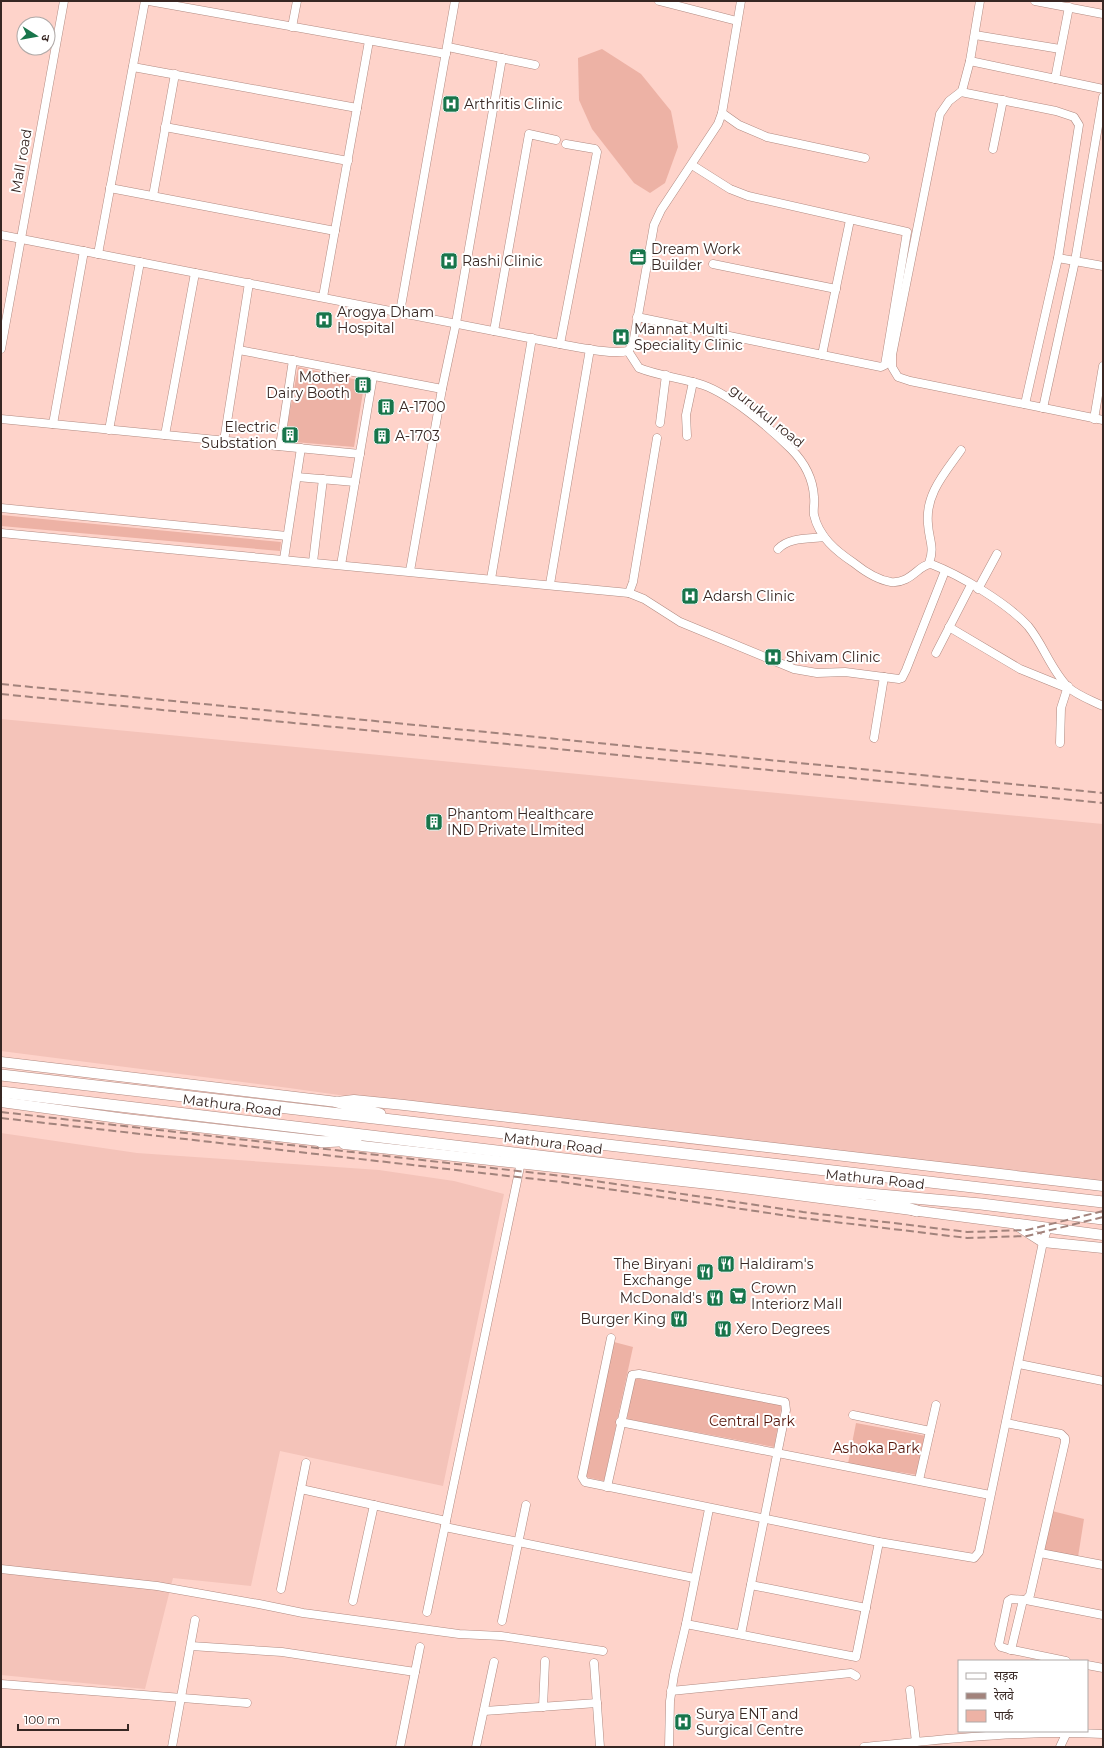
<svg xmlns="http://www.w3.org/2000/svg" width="1104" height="1748" viewBox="0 0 1104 1748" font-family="Montserrat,'Noto Sans Devanagari',sans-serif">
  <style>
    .built { fill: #f4c3b9 }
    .green { fill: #edb2a5 }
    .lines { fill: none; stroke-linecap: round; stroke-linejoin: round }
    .minor-casing { stroke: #b18a81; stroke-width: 9 }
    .major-casing { stroke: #b18a81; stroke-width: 11 }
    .highway-casing { stroke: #b18a81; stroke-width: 12 }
    .minor { stroke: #fff; stroke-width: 8 }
    .major { stroke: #fff; stroke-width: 10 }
    .highway { stroke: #fff; stroke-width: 11 }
    .rail { stroke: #a2837c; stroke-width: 2; stroke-dasharray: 8 4; stroke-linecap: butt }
    .labels { text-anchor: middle; stroke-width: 4; stroke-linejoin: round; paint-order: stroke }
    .poi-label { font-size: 14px; fill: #372723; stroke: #fff; text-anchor: start }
    .street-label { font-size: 14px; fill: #372723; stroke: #fff }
    .park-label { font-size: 14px; fill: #521308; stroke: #fff }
  </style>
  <rect width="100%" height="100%" fill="#fed3ca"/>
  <g class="built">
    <path d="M1,719L1103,824V1186L1089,1187L688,1144L289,1088L1,1051Z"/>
    <path d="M1,1133L137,1153L379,1170L454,1181L504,1194L443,1486L280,1451L251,1586L173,1578L145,1689L1,1675Z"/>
  </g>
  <g class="green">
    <path d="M602,49L641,74L671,111L678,147L665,183L650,193L634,183L592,129L579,100L578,58Z"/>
    <path d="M298,367L358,380L356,391L363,392L354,447L294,442L296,428L287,427Z"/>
    <path d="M1,515L281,542L280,551L1,526Z"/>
    <path d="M614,1342L633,1347L604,1481L586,1477Z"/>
    <path d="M634,1378L782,1404L774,1447L627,1419Z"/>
    <path d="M856,1423L926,1436L918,1475L848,1464Z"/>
    <path d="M1052,1511L1084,1519L1078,1557L1044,1550Z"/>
  </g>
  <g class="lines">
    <defs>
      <g id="minor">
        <path d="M149,1L446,54"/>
        <path d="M659,1L737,21"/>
        <path d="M980,1L970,61L962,91L949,101L940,114L892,355V367L898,377L910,381L1103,420"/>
        <path d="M1035,1L1103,14"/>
        <path d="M292,27L297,1"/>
        <path d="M975,35L1060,49"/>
        <path d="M448,47L535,65"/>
        <path d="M970,61L1103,89"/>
        <path d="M133,67L357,108"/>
        <path d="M1055,79L1069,7"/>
        <path d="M961,92L1056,111L1074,117L1079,125L1058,258L1025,404"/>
        <path d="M722,113L739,125L767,137L865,158"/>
        <path d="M165,127L348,161"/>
        <path d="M993,149L1003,100"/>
        <path d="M110,188L335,231"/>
        <path d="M153,196L175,74"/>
        <path d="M1,235L560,344C577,347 612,355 628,351L633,344L654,225L661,210L718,124L722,113L741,1"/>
        <path d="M98,254L145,1"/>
        <path d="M1058,258L1103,266"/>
        <path d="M713,264L836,289"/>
        <path d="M323,297L369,41"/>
        <path d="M400,312L455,1"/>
        <path d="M637,317L881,367L885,365L907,232L748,196L730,189L692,165"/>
        <path d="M494,331L529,134L556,140"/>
        <path d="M560,344L597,152L595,149L566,144"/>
        <path d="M1,349L64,1"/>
        <path d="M239,350L442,389"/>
        <path d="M628,351L639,368C659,376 682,378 703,385C731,395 770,428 791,449C804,462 813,479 814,497C815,503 813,509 814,515C819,537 836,551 854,563C864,571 878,580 891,582C911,584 919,564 931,564C960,575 1007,603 1028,626C1043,644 1051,670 1068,687C1078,696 1091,700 1103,706"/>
        <path d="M822,355L850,220"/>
        <path d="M1043,408L1075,261L1103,97"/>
        <path d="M1,419L360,454"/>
        <path d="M1094,419L1103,366"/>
        <path d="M660,423L666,375"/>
        <path d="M53,424L84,251"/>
        <path d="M109,430L140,262"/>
        <path d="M165,435L195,273"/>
        <path d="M687,436L686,415L693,382"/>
        <path d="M224,441L249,283"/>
        <path d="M280,446L293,360"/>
        <path d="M297,477L355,482"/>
        <path d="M1,508L287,536"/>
        <path d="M1,533L629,593L644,599L680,622L794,669L817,673L845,672L899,679L902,678L906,670L945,571"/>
        <path d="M778,549C789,537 809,539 824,537"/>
        <path d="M284,559L301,448"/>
        <path d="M313,562L323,479"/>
        <path d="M929,563C935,547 929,541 928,524C925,494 945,473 961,450"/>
        <path d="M341,565L373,376"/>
        <path d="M410,571L442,389L456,323L502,58"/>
        <path d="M491,579L532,338"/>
        <path d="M550,584L590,349"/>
        <path d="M978,589L997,554"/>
        <path d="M629,593L633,582L657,438"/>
        <path d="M949,627L1020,669L1067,688"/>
        <path d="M936,653L971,585"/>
        <path d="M874,738L884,677"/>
        <path d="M1060,743L1061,708L1068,686"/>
        <path d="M611,1338L582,1477L585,1482L879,1542L974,1558L979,1552L1043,1242L1048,1227"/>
        <path d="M1019,1364L1103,1381"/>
        <path d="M853,1415L930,1431"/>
        <path d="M620,1422L990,1495"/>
        <path d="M1006,1423L1061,1434L1065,1438V1442L1030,1595L1026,1600L1011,1599L1008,1601L999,1644L1001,1647L1008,1649L1066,1661"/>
        <path d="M919,1480L936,1405"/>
        <path d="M607,1487L632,1375L639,1374L785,1402L786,1410L741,1634"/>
        <path d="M301,1489L446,1521"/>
        <path d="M445,1527L694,1578"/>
        <path d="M1040,1553L1103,1565"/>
        <path d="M1,1569L157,1586L259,1604L303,1613L459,1634L501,1636L603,1651"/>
        <path d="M751,1585L866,1608"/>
        <path d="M281,1589L306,1463"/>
        <path d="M1026,1600L1103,1615"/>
        <path d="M353,1601L374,1505"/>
        <path d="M427,1612L521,1162"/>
        <path d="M502,1621L526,1505"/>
        <path d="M686,1624L856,1657L879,1542"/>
        <path d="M191,1646L282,1652L415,1672"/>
        <path d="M1011,1650L1023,1600"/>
        <path d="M594,1663L600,1747"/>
        <path d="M1087,1665L1103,1668"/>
        <path d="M1,1684L247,1703"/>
        <path d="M910,1690L916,1742"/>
        <path d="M671,1691L851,1673L856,1676"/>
        <path d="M543,1707L545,1661"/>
        <path d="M484,1711L597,1703"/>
        <path d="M172,1747L195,1620"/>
        <path d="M400,1747L420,1647"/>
        <path d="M476,1747L494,1662"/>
        <path d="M669,1747L670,1701L674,1675L686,1624L709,1509"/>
        <path d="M864,1747C944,1739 1023,1730 1103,1734"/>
        <path d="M1060,1747L1067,1732"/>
      </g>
      <g id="major">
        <path d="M1,1062L337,1102L354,1100L404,1105L1103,1186"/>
        <path d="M1,1102L126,1119L328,1142"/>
        <path d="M344,1144L727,1186L1103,1235"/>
        <path d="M1018,1226L1043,1242L1103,1248"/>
      </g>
      <g id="highway">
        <path d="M1,1075L1103,1202"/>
        <path d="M1,1092L835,1191L981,1204L1103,1219"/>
        <path d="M337,1102L380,1114"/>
        <path d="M321,1142L356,1140"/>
        <path d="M881,1200L917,1211"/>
      </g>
    </defs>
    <use href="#minor" class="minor-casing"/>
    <use href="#major" class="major-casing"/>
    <use href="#highway" class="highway-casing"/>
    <use href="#minor" class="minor"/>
    <use href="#major" class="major"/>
    <use href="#highway" class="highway"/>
    <g class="rail">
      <path d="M1,684L1103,793"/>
      <path d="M1,694L1103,803"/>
      <path d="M1,1112L562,1176L803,1212L967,1232L1027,1230L1103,1211"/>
      <path d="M1,1118L561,1182L802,1218L967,1238L1027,1236L1103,1217"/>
    </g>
  </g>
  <defs>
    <symbol id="hospital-square" viewBox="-11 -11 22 22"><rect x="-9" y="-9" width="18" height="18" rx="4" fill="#18754b" stroke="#fff"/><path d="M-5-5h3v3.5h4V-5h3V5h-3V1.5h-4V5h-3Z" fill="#fff"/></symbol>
    <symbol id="office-square" viewBox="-11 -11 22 22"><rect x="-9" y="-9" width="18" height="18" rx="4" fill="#18754b" stroke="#fff"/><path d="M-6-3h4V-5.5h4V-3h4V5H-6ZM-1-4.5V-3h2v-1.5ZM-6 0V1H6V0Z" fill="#fff"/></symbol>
    <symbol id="building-square" viewBox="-11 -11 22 22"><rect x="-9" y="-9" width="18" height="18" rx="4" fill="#18754b" stroke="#fff"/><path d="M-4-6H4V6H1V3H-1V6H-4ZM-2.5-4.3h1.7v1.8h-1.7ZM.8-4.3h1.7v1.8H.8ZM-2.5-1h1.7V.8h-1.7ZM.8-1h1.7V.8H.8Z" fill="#fff"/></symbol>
    <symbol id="restaurant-square" viewBox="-11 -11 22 22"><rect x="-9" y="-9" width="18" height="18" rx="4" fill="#18754b" stroke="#fff"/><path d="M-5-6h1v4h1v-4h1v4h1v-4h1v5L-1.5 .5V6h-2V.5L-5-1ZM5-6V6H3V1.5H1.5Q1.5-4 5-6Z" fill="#fff"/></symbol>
    <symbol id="supermarket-square" viewBox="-11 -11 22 22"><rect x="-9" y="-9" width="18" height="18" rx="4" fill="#18754b" stroke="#fff"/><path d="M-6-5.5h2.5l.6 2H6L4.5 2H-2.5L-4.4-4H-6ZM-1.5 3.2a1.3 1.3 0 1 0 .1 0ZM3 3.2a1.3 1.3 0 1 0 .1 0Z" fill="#fff"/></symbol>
  </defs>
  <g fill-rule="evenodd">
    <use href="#hospital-square" x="441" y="94" width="20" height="20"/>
    <use href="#office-square" x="628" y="247" width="20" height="20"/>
    <use href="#hospital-square" x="439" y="251" width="20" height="20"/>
    <use href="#hospital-square" x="314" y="310" width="20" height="20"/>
    <use href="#hospital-square" x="611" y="327" width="20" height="20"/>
    <use href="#building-square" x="353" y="375" width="20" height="20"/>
    <use href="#building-square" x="376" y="397" width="20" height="20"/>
    <use href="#building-square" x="280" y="425" width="20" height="20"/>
    <use href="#building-square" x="372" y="426" width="20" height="20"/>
    <use href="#hospital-square" x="680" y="586" width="20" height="20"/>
    <use href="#hospital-square" x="763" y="647" width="20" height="20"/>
    <use href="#building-square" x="424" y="812" width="20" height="20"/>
    <use href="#restaurant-square" x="716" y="1254" width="20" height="20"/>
    <use href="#restaurant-square" x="695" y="1262" width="20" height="20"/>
    <use href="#supermarket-square" x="728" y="1286" width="20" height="20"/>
    <use href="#restaurant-square" x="705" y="1288" width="20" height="20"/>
    <use href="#restaurant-square" x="669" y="1309" width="20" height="20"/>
    <use href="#restaurant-square" x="713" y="1319" width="20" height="20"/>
    <use href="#hospital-square" x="673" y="1712" width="20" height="20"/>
  </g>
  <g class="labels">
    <g class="poi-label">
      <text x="464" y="109">Arthritis Clinic</text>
      <text x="651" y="254">Dream Work<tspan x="651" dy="16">Builder</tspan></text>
      <text x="462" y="266">Rashi Clinic</text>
      <text x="337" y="317">Arogya Dham<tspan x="337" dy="16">Hospital</tspan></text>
      <text x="634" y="334">Mannat Multi<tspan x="634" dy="16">Speciality Clinic</tspan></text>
      <text x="350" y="382" text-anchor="end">Mother<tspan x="350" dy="16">Dairy Booth</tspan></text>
      <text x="399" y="412">A-1700</text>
      <text x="277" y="432" text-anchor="end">Electric<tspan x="277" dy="16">Substation</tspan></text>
      <text x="395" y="441">A-1703</text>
      <text x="703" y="601">Adarsh Clinic</text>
      <text x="786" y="662">Shivam Clinic</text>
      <text x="447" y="819">Phantom Healthcare<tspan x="447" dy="16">IND Private LImited</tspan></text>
      <text x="692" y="1269" text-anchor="end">The Biryani<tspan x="692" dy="16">Exchange</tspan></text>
      <text x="739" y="1269">Haldiram's</text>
      <text x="751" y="1293">Crown<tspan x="751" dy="16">Interiorz Mall</tspan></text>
      <text x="702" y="1303" text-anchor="end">McDonald's</text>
      <text x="666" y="1324" text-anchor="end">Burger King</text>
      <text x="736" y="1334">Xero Degrees</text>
      <text x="696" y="1719">Surya ENT and<tspan x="696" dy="16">Surgical Centre</tspan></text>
    </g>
    <g class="street-label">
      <text transform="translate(21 161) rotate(-80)" y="5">Mall road</text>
      <text transform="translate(767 416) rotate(39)" y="5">gurukul road</text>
      <text transform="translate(232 1105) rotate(7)" y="5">Mathura Road</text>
      <text transform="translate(553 1143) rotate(7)" y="5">Mathura Road</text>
      <text transform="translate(875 1179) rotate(6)" y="5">Mathura Road</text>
    </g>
    <g class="park-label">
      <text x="752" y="1426">Central Park</text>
      <text x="876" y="1453">Ashoka Park</text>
    </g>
  </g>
  <rect width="1104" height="1748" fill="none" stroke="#372723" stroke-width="4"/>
  <rect x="958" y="1660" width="130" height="72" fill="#ffffff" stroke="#afa9a7"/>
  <rect x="966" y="1673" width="20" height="6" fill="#ffffff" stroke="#afa9a7"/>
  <text x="994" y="1680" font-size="12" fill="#372723">सड़क</text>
  <rect x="966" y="1693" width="20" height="6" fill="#a2837c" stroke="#afa9a7"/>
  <text x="994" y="1700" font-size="12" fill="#372723">रेलवे</text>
  <rect x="966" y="1710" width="20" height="12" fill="#edb2a5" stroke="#afa9a7"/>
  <text x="994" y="1720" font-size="12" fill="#372723">पार्क</text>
  <g transform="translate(36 36) rotate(101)"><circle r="19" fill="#ffffff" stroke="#afa9a7"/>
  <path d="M0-3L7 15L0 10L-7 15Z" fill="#18754b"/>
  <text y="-6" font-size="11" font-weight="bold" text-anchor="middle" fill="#372723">उ</text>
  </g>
  <path d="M18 1724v6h110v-6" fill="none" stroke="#372723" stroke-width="2"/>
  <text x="24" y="1724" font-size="12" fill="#372723" stroke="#ffffff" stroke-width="3" paint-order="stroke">100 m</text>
</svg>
